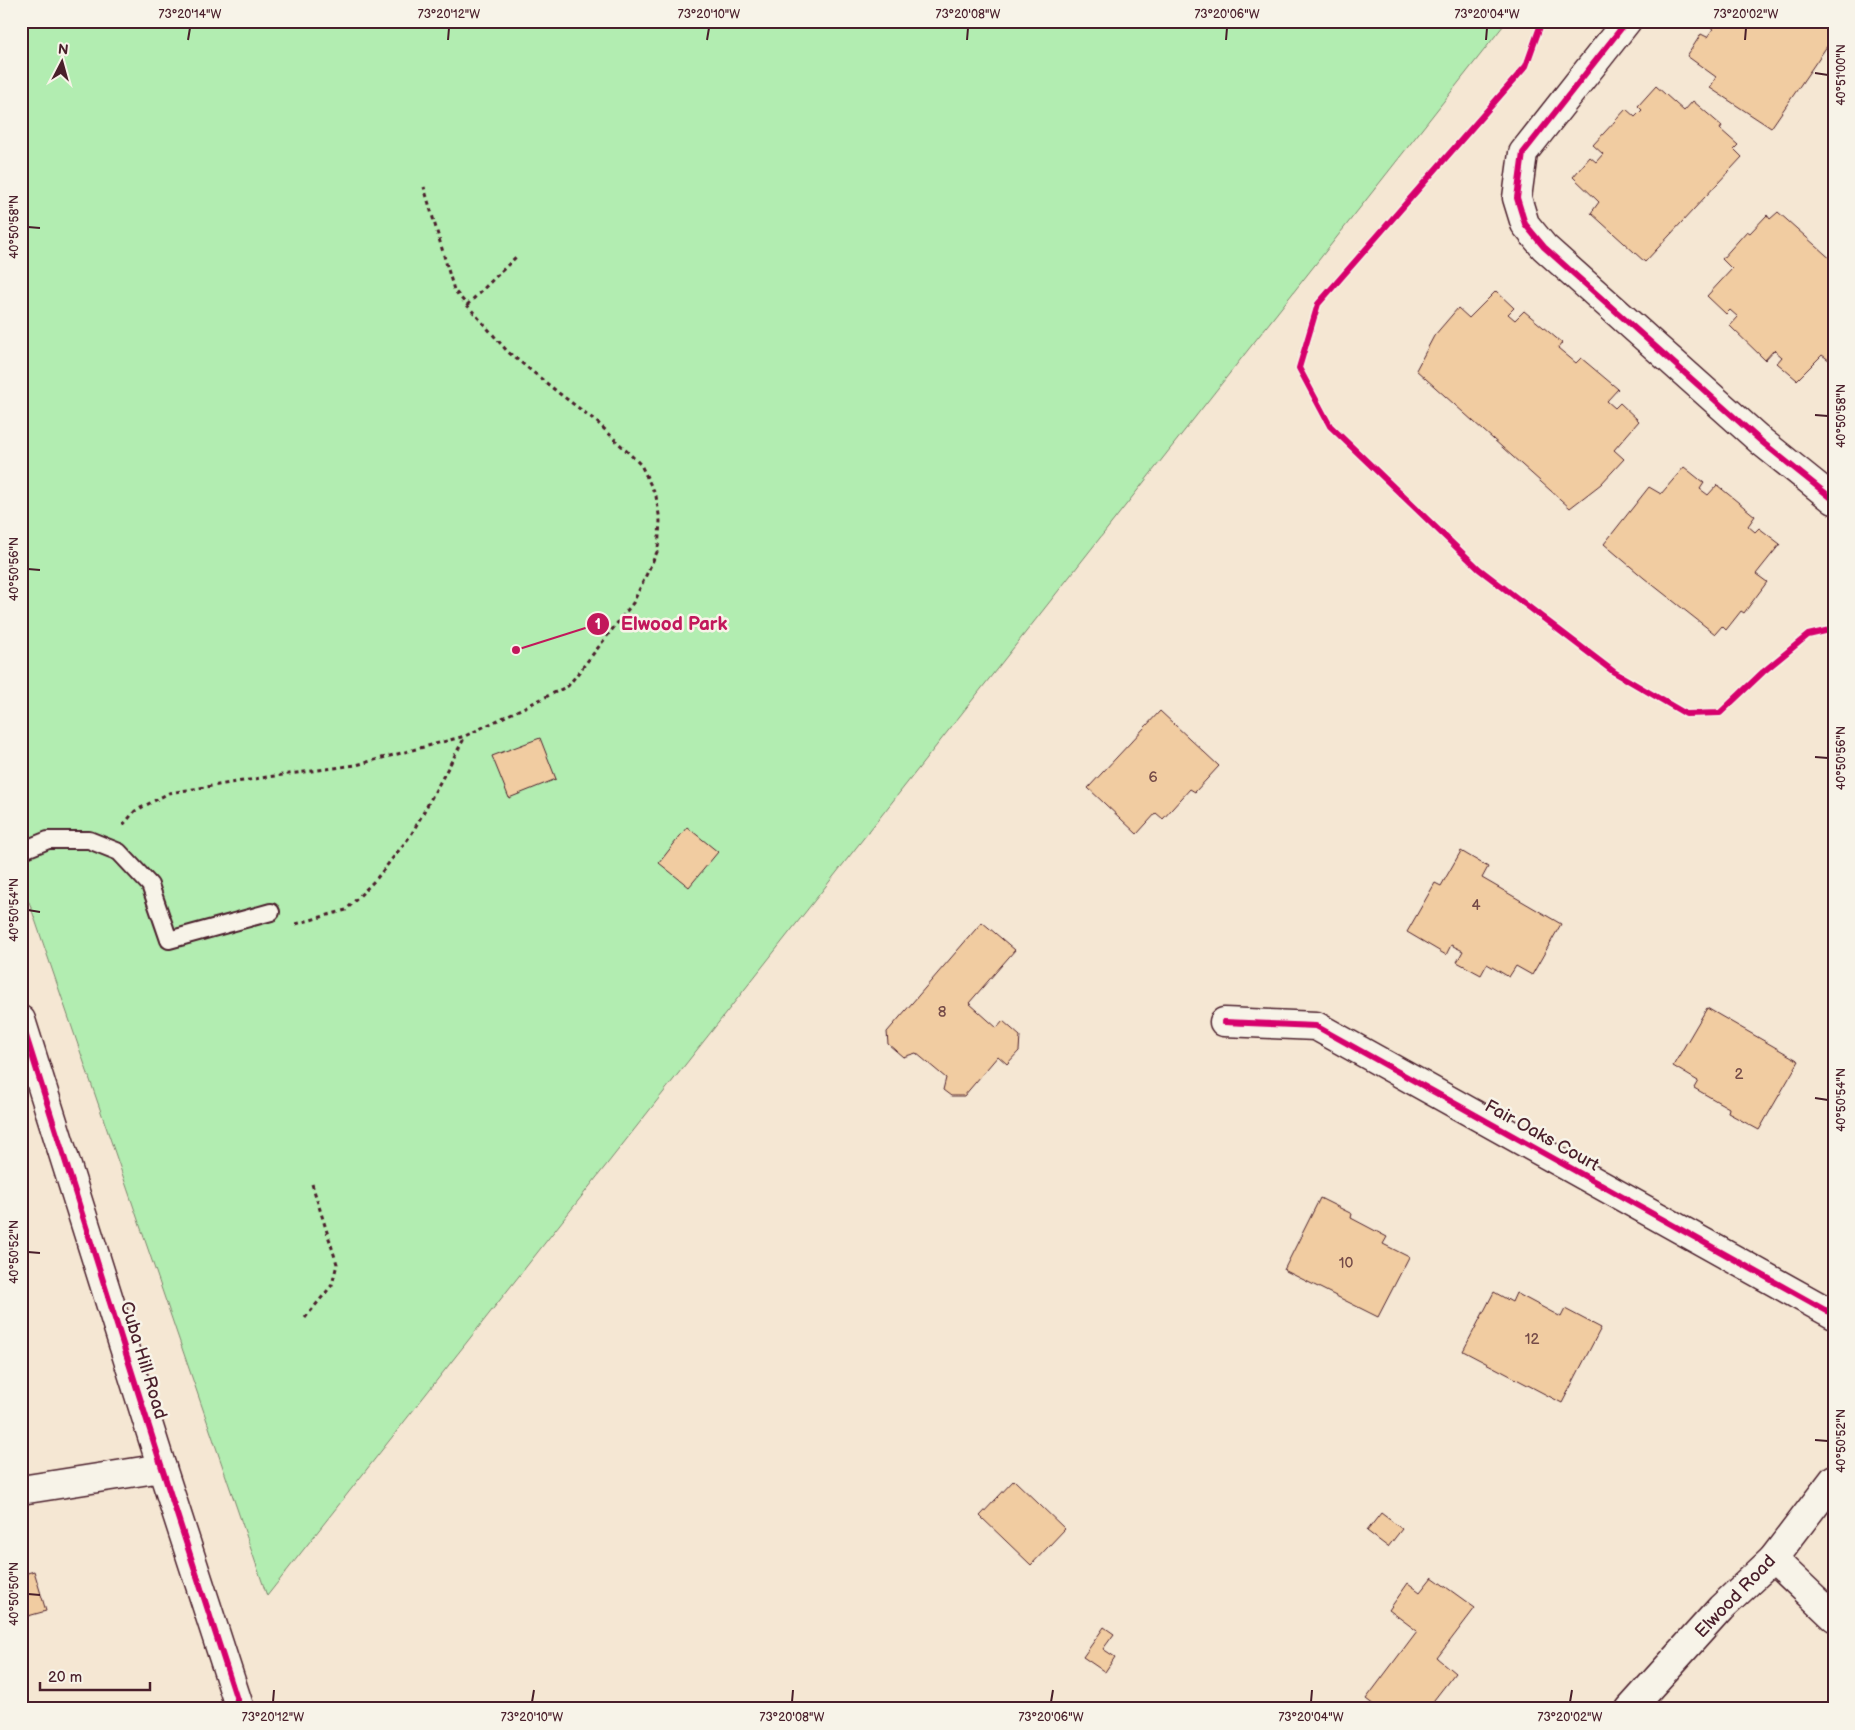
<svg xmlns="http://www.w3.org/2000/svg" width="1855" height="1730" viewBox="0 0 1855 1730" font-family="'Balsamiq Sans',sans-serif">
  <style>
    .green { fill: #b2edb1; stroke: #7e866e }
    .building { fill: #f1cca1; stroke: #4a1f2b }
    .lines { fill: none; stroke-linecap: round; stroke-linejoin: round }
    .lane-casing { stroke: #4a1f2b; stroke-width: 20 }
    .street-casing { stroke: #4a1f2b; stroke-width: 31 }
    .secondary-casing { stroke: #4a1f2b; stroke-width: 31 }
    .path { stroke: #4a1f2b; stroke-width: 3; stroke-dasharray: 4 4; stroke-linecap: butt }
    .lane { stroke: #f7f3e8; stroke-width: 16 }
    .street { stroke: #f7f3e8; stroke-width: 28 }
    .secondary { stroke: #f7f3e8; stroke-width: 28 }
    .cycleway-casing { stroke: #f7f3e8; stroke-width: 9 }
    .cycleway { stroke: #d6006c; stroke-width: 6 }
    .ticks { fill: none; stroke: #4a1f2b; stroke-width: 2 }
    .labels { text-anchor: middle; stroke-width: 5; stroke-linejoin: round; paint-order: stroke }
    .number-label { font-size: 15px; fill: #744a48 }
    .street-label { font-size: 18px; fill: #4a1f2b; stroke: #f7f3e8 }
    .leader { fill: none; stroke: #c2185b; stroke-width: 2 }
    .callout-dot { fill: #c2185b; stroke: #f7f3e8; stroke-width: 2 }
    .mark-label { font-size: 15px; text-anchor: middle; font-weight: bold; fill: #fff }
    .callout-label { font-size: 19px; text-anchor: middle; font-weight: bold; fill: #c2185b; stroke: #f7f3e8; stroke-width: 5; stroke-linejoin: round; paint-order: stroke }
    .neatline { fill: none; stroke: #4a1f2b; stroke-width: 2 }
    .ticks-label { font-size: 12px; text-anchor: middle; fill: #4a1f2b }
  </style>
  <rect width="100%" height="100%" fill="#f5e7d3"/>
  <filter id="ink" filterUnits="userSpaceOnUse"><feTurbulence type="fractalNoise" baseFrequency=".02" numOctaves="2"/><feDisplacementMap in="SourceGraphic" scale="10" xChannelSelector="R" yChannelSelector="G"/><feConvolveMatrix kernelMatrix="1 2 1 2 8 2 1 2 1" color-interpolation-filters="sRGB"/></filter>
  <g filter="url(#ink)">
    <path class="green" d="M21,21H1507L267,1596L29,902L21,894Z"/>
    <g class="building">
      <path d="M1702,21H1834V36L1771,128L1710,88L1716,77L1687,56L1701,34L1707,37L1713,29Z"/>
      <path d="M1656,86L1684,111L1693,101L1722,126L1720,129L1738,145L1734,149L1742,157L1645,262L1591,213L1599,202L1573,177L1590,157L1596,162L1603,154L1593,145L1626,109L1635,117L1642,110L1638,106Z"/>
      <path d="M1778,212L1834,262V362L1833,363L1822,355L1797,380L1777,363L1782,357L1774,350L1765,360L1730,326L1738,317L1730,310L1726,314L1707,296L1732,269L1722,259L1747,231L1750,233L1767,215L1770,219Z"/>
      <path d="M1496,291L1514,308L1508,314L1515,320L1524,311L1562,343L1558,348L1576,363L1581,358L1618,389L1607,401L1615,408L1620,403L1639,421L1614,450L1624,459L1601,484L1570,508L1416,370L1434,336L1458,308L1469,318Z"/>
      <path d="M1684,467L1704,483L1700,489L1708,495L1717,485L1755,516L1748,526L1755,532L1759,528L1780,544L1756,574L1767,582L1744,613L1741,611L1726,630L1722,626L1715,634L1644,578L1604,544L1649,487L1661,494Z"/>
      <path d="M1160,711L1219,766L1195,792L1190,789L1163,819L1156,813L1137,834L1088,788Z"/>
      <path d="M540,738L556,779L509,798L492,756Z"/>
      <path d="M687,827L718,852L689,887L659,863Z"/>
      <path d="M1461,851L1488,867L1482,878L1561,924L1532,975L1516,966L1509,977L1487,964L1481,975L1457,962L1463,951L1451,945L1446,955L1407,932L1435,883L1441,886Z"/>
      <path d="M982,922L1015,950L969,1003L997,1028L1003,1021L1020,1036L1019,1051L1007,1064L998,1056L964,1096H951L943,1090L946,1078L916,1053L903,1057L888,1044L887,1032Z"/>
      <path d="M1707,1008L1799,1061L1759,1130L1728,1113L1729,1108L1694,1088L1698,1081L1673,1066Z"/>
      <path d="M1320,1198L1352,1214L1351,1218L1387,1237L1383,1244L1409,1257L1378,1317L1284,1270Z"/>
      <path d="M1494,1292L1512,1302L1516,1293L1561,1317L1565,1309L1601,1328L1562,1403L1463,1351Z"/>
      <path d="M1014,1480L1065,1529L1031,1565L980,1516Z"/>
      <path d="M1381,1513L1402,1529L1388,1547L1367,1531Z"/>
      <path d="M34,1571L46,1611L21,1618V1575Z"/>
      <path d="M1432,1577L1475,1608L1437,1658L1455,1673L1427,1709H1379L1366,1699L1417,1631L1389,1610L1408,1583L1420,1592Z"/>
      <path d="M1104,1627L1114,1634L1103,1649L1115,1657L1105,1672L1083,1657Z"/>
    </g>
    <g class="lines">
      <defs>
        <path id="lane" d="M21,851L48,840H89L119,852L150,885L169,940L271,912"/>
        <g id="street">
          <path d="M1627,21L1523,153L1517,198L1525,224L1544,247L1762,442L1834,500"/>
          <path d="M1224,1022L1316,1026L1834,1315"/>
          <path d="M21,1490L162,1468"/>
          <path d="M1773,1559L1834,1617"/>
        </g>
        <g id="secondary">
          <path d="M21,1020L162,1468L240,1709"/>
          <path d="M1630,1709L1721,1608L1773,1559L1834,1479"/>
        </g>
      </defs>
      <use href="#lane" class="lane-casing"/>
      <use href="#street" class="street-casing"/>
      <use href="#secondary" class="secondary-casing"/>
      <g class="path">
        <path d="M467,305L518,255"/>
        <path d="M123,825L135,811L169,793L267,777L356,765L465,736L568,686L633,603L658,550L660,521L656,496L641,465L596,421L560,394L508,352L454,290L424,187"/>
        <path d="M296,924L346,910L377,878L411,835L465,737"/>
        <path d="M305,1318L332,1285L337,1264L312,1184"/>
      </g>
      <use href="#lane" class="lane"/>
      <use href="#street" class="street"/>
      <use href="#secondary" class="secondary"/>
      <defs>
        <g id="cycleway">
          <path d="M1542,21L1526,66L1318,304L1299,368L1330,426L1479,569L1614,672L1686,714L1720,713L1763,672L1808,635L1834,629"/>
          <path d="M1627,21L1523,153L1517,198L1525,224L1544,247L1762,442L1834,500"/>
          <path d="M21,1020L162,1468L240,1709"/>
          <path d="M1224,1022L1316,1026L1834,1315"/>
        </g>
      </defs>
      <use href="#cycleway" class="cycleway-casing"/>
      <use href="#cycleway" class="cycleway"/>
    </g>
  </g>
  <path class="ticks" d="M188,40L190,28M448,40L449,28M707,40L709,28M967,40L968,28M1226,40L1227,28M1486,40L1487,28M1745,40L1746,28M1815,73L1828,75M28,227L40,228M1815,415L1828,416M28,569L40,570M1815,757L1828,758M28,910L40,912M1815,1098L1828,1100M28,1252L40,1253M1815,1440L1828,1441M28,1594L40,1595M273,1702L274,1690M532,1702L534,1690M792,1702L793,1690M1051,1702L1053,1690M1311,1702L1312,1690M1570,1702L1572,1690"/>
  <g class="labels">
    <g class="number-label">
      <text x="1153" y="782">6</text>
      <text x="1476" y="910">4</text>
      <text x="942" y="1017">8</text>
      <text x="1739" y="1079">2</text>
      <text x="1346" y="1268">10</text>
      <text x="1532" y="1344">12</text>
    </g>
    <g class="street-label">
      <text transform="translate(1542 1135) rotate(29)" y="6">Fair Oaks Court</text>
      <text transform="translate(144 1360) rotate(73)" y="6">Cuba Hill Road</text>
      <text transform="translate(1735 1596) rotate(-46)" y="6">Elwood Road</text>
    </g>
  </g>
  <path class="leader" d="M516 650L598 624"/>
  <g class="callout-dot">
    <circle cx="516" cy="650" r="5"/>
    <circle cx="598" cy="624" r="12"/>
  </g>
  <g class="mark-label">
    <text x="598" y="629">1</text>
  </g>
  <g class="callout-label">
    <text x="674" y="630">Elwood Park</text>
  </g>
  <rect width="1855" height="1730" fill="none" stroke="#f7f3e8" stroke-width="55"/>
  <g transform="translate(62 62) rotate(6)" stroke="#f7f3e8" stroke-width="4" paint-order="stroke">
  <path d="M0-4L9 19L0 12L-9 19Z" fill="#4a1f2b"/>
  <text y="-8" font-size="14" font-weight="bold" text-anchor="middle" fill="#4a1f2b">N</text>
  </g>
  <path d="M40 1682v8h110v-8" fill="none" stroke="#4a1f2b" stroke-width="2.5"/>
  <text x="48" y="1682" font-size="15" fill="#4a1f2b" stroke="#f7f3e8" stroke-width="4" paint-order="stroke">20 m</text>
  <rect x="28" y="28" width="1800" height="1674" class="neatline"/>
  <g class="ticks-label">
    <text x="190" y="18">73°20'14"W</text>
    <text x="449" y="18">73°20'12"W</text>
    <text x="709" y="18">73°20'10"W</text>
    <text x="968" y="18">73°20'08"W</text>
    <text x="1227" y="18">73°20'06"W</text>
    <text x="1487" y="18">73°20'04"W</text>
    <text x="1746" y="18">73°20'02"W</text>
    <text transform="translate(1841 75) rotate(-90)" y="4">40°51'00"N</text>
    <text transform="translate(14 227) rotate(-90)" y="4">40°50'58"N</text>
    <text transform="translate(1841 416) rotate(-90)" y="4">40°50'58"N</text>
    <text transform="translate(14 569) rotate(-90)" y="4">40°50'56"N</text>
    <text transform="translate(1841 758) rotate(-90)" y="4">40°50'56"N</text>
    <text transform="translate(14 910) rotate(-90)" y="4">40°50'54"N</text>
    <text transform="translate(1841 1100) rotate(-90)" y="4">40°50'54"N</text>
    <text transform="translate(14 1252) rotate(-90)" y="4">40°50'52"N</text>
    <text transform="translate(1841 1441) rotate(-90)" y="4">40°50'52"N</text>
    <text transform="translate(14 1594) rotate(-90)" y="4">40°50'50"N</text>
    <text x="273" y="1721">73°20'12"W</text>
    <text x="532" y="1721">73°20'10"W</text>
    <text x="792" y="1721">73°20'08"W</text>
    <text x="1051" y="1721">73°20'06"W</text>
    <text x="1311" y="1721">73°20'04"W</text>
    <text x="1570" y="1721">73°20'02"W</text>
  </g>
</svg>
